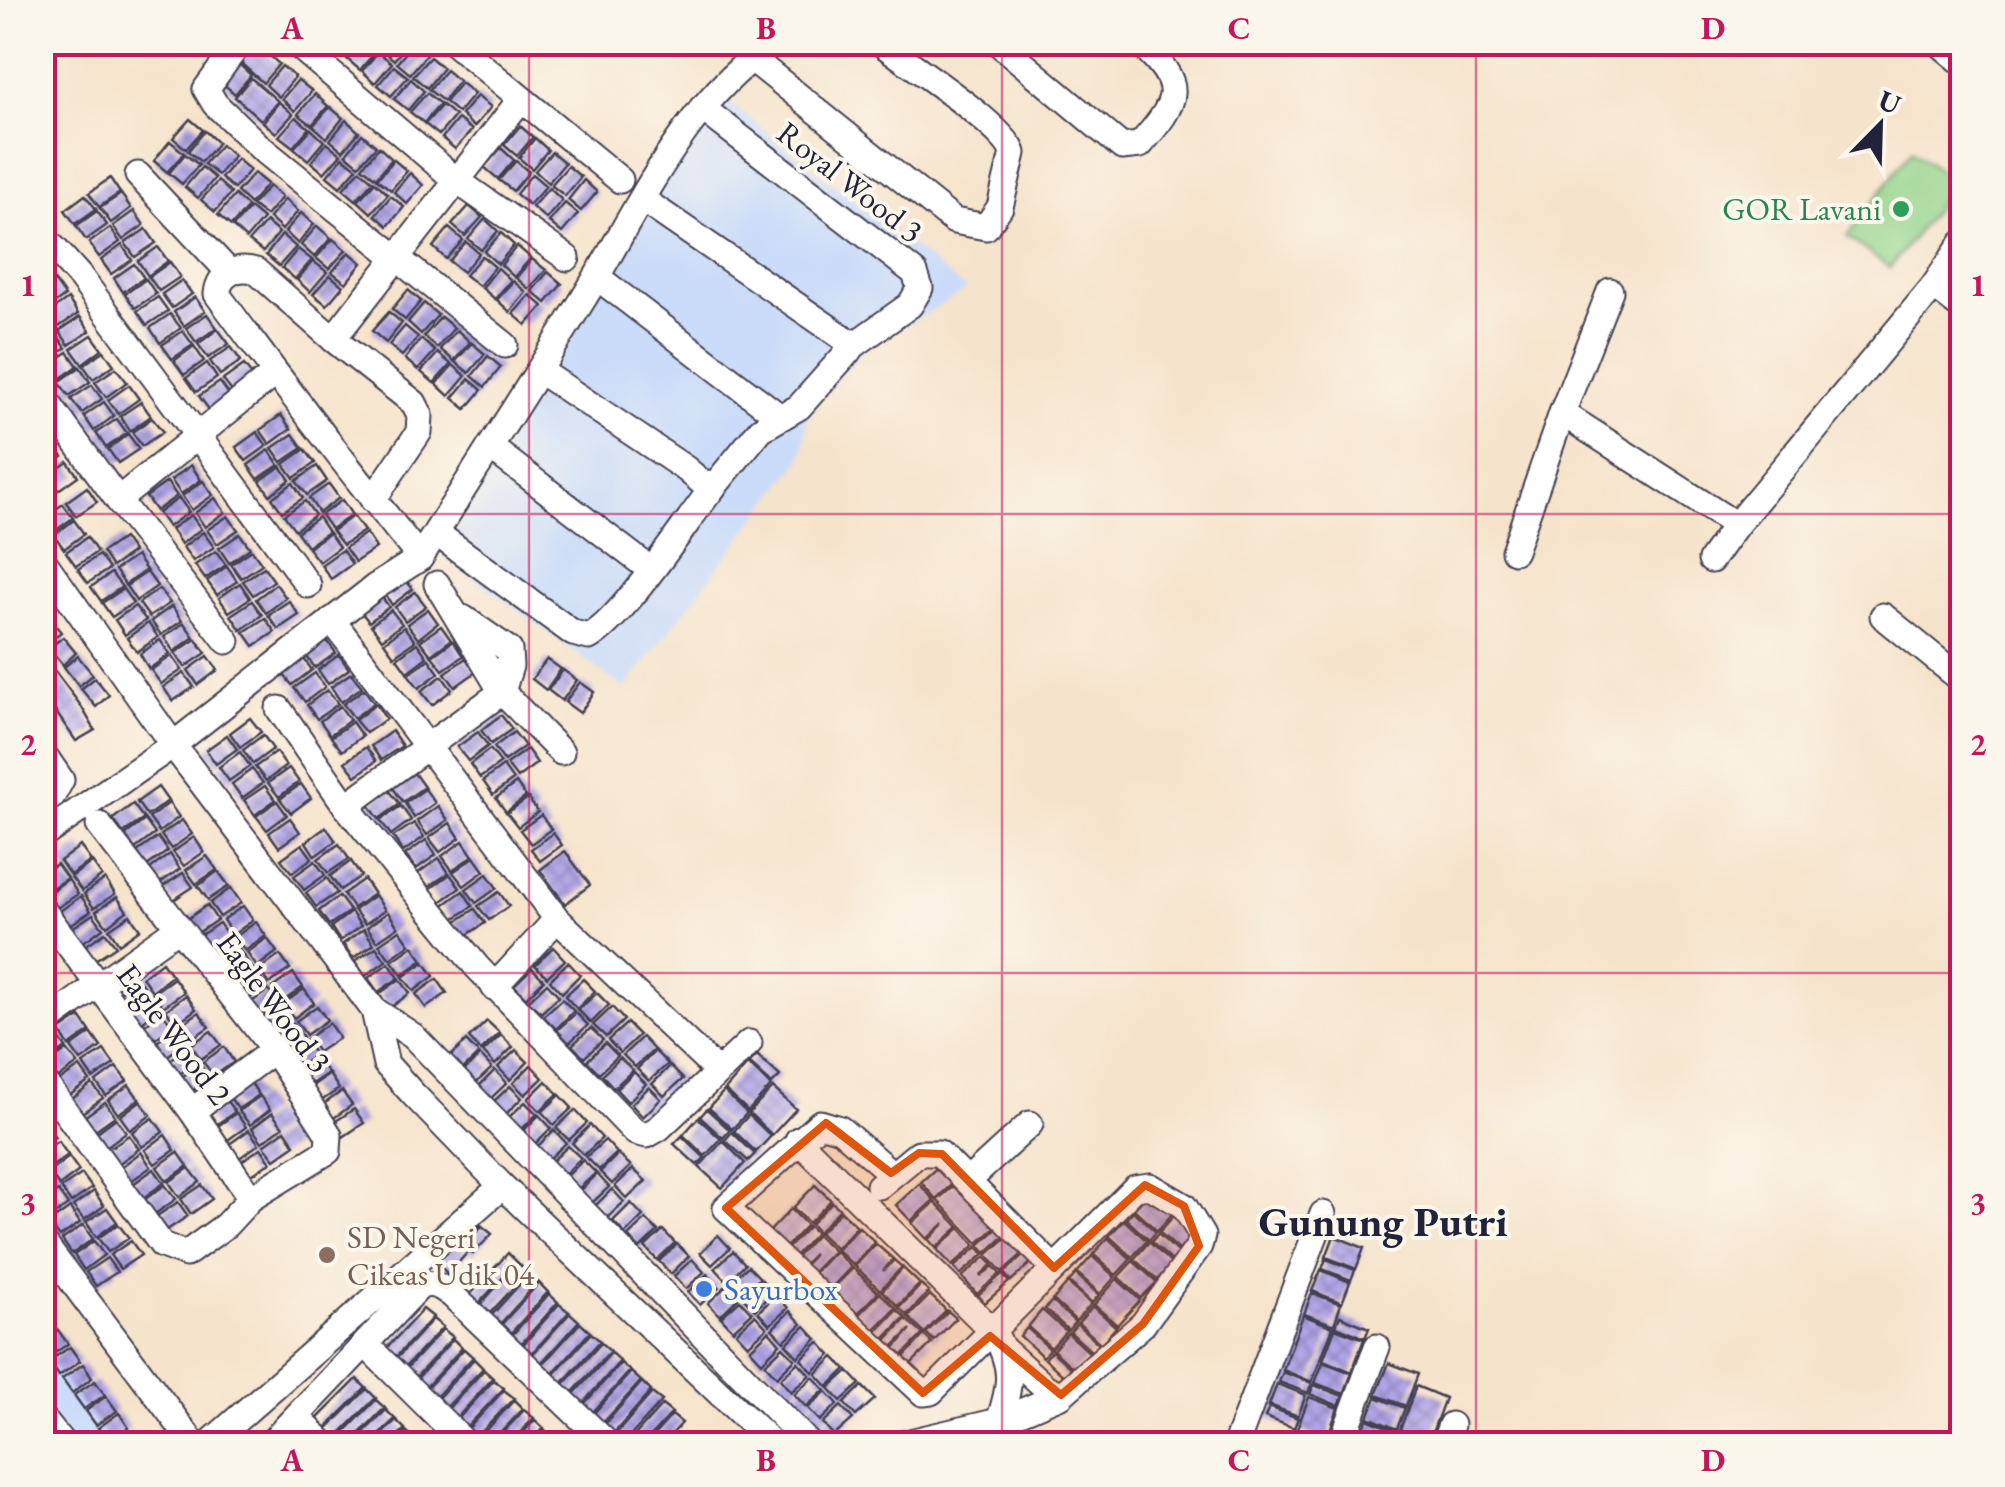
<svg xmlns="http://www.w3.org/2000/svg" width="2005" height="1487" viewBox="0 0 2005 1487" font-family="'EB Garamond',serif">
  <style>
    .built { fill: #cadcf9 }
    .park { fill: #93d389; stroke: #5a7a62; stroke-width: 2.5 }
    .building { fill: url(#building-cross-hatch) }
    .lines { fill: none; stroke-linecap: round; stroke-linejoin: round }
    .minor-casing { stroke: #423f51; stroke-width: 29 }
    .minor { stroke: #fff; stroke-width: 25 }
    .marked { fill: #de560e; fill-opacity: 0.2; stroke: #de560e; stroke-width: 8; stroke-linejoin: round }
    .grid { fill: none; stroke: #c2185b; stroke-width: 2.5; stroke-opacity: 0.55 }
    .leisure-dot { fill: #2e9e5b; stroke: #fbf7ec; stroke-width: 4 }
    .education-dot { fill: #8d6e63; stroke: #fbf7ec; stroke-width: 4 }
    .shop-dot { fill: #3f7fe0; stroke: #fbf7ec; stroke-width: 4 }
    .labels { text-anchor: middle; stroke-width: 8; stroke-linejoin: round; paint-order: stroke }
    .street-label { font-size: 32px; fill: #22223b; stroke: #fbf7ec }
    .leisure-label { font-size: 32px; fill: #27864d; stroke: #fbf7ec; text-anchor: end }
    .education-label { font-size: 32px; fill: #785e54; stroke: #fbf7ec; text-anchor: start }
    .shop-label { font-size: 32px; fill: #366cbe; stroke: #fbf7ec; text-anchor: start }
    .district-label { font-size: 42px; font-weight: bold; fill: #22223b; stroke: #fbf7ec }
    .neatline { fill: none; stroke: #c2185b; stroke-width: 4 }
    .grid-label { font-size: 32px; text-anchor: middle; font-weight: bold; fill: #c2185b }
  </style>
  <defs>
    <pattern id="building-cross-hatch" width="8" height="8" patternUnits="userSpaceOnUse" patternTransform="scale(2.5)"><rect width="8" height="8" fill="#b1a5e7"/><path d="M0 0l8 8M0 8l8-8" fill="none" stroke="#9086bc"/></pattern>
  </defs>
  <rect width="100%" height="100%" fill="#fbf7ec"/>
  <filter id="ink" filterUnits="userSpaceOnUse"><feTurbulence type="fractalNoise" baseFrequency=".01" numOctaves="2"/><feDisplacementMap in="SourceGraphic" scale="20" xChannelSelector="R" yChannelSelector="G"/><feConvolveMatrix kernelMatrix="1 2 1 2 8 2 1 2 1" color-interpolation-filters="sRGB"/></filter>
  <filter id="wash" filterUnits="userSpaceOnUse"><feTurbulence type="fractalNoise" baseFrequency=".0048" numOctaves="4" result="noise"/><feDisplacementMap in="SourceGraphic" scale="40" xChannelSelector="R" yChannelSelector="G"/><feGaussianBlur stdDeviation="2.25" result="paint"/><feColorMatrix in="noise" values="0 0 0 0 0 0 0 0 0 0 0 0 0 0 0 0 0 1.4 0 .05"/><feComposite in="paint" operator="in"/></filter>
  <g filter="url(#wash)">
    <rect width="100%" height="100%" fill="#f6e3cb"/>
    <g class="built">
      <path d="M721,96L967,290L864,350L808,414L802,458L625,689L442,554L706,113Z"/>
      <path d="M43,1348L110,1444H43Z"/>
    </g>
    <path class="park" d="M1912,150L1955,182L1890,268L1847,237Z"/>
    <g id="blocks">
      <g class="building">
        <path d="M250,42H255L279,64L263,83L236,59Z"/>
        <path d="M328,42H355L343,56Z"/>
        <path d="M360,42H366L376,51L360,70L347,59Z"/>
        <path d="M386,42H409L394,60L381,49Z"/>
        <path d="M414,43L427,54L410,74L397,63Z"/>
        <path d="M378,52L392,63L375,83L362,71Z"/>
        <path d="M430,57L443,68L427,88L413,76Z"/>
        <path d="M238,63L251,75L235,94L221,82Z"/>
        <path d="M282,66L295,77L279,97L266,85Z"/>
        <path d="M394,66L408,77L391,96L378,85Z"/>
        <path d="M446,70L459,81L443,101L429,90Z"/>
        <path d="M251,78L278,101L261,120L235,97Z"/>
        <path d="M411,79L424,91L408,110L394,99Z"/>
        <path d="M298,80L312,91L295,111L282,99Z"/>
        <path d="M461,83L474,94L458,113L445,102Z"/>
        <path d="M427,93L440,104L424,123L410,112Z"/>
        <path d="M315,94L328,106L312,125L298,114Z"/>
        <path d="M477,96L491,107L474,127L461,115Z"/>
        <path d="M279,102L293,114L276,133L263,122Z"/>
        <path d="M442,105L455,116L439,135L425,124Z"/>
        <path d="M330,107L343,118L327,138L313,126Z"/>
        <path d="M296,117L309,128L293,147L279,136Z"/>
        <path d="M190,119L203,130L186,149L173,138Z"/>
        <path d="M458,119L472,130L455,149L442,138Z"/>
        <path d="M346,120L359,132L343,151L330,140Z"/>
        <path d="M520,126L533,137L517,156L504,145Z"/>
        <path d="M311,129L324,141L308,160L294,148Z"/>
        <path d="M205,131L218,143L201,162L188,151Z"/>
        <path d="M362,134L376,146L359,165L346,154Z"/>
        <path d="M535,138L548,150L532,169L519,158Z"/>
        <path d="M170,141L184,153L167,172L154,161Z"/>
        <path d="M327,143L341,154L324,173L311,162Z"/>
        <path d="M221,145L234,156L218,175L204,164Z"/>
        <path d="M379,147L392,159L376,178L362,167Z"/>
        <path d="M501,148L514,160L498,179L484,167Z"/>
        <path d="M552,152L565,163L548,183L535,171Z"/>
        <path d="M185,154L199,165L182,184L169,173Z"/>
        <path d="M343,157L357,168L340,187L327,176Z"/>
        <path d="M237,159L250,170L234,189L221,178Z"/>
        <path d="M394,160L407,171L391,190L377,179Z"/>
        <path d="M516,161L529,172L513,191L499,180Z"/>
        <path d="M568,166L581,177L565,196L551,185Z"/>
        <path d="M202,167L215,178L198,198L185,187Z"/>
        <path d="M360,170L373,181L356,200L343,189Z"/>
        <path d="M254,173L267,184L250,204L237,192Z"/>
        <path d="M410,173L423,185L407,204L394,192Z"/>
        <path d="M532,174L546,186L529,205L516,194Z"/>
        <path d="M110,178L120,193L99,207L89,193Z"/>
        <path d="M584,180L597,192L581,211L568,200Z"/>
        <path d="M218,181L231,193L215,212L201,200Z"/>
        <path d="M375,182L388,194L371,213L358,201Z"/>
        <path d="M269,186L282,197L266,216L252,205Z"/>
        <path d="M549,188L562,200L546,219L532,207Z"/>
        <path d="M121,194L131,208L111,223L100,208Z"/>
        <path d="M85,195L96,209L75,224L65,210Z"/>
        <path d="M235,195L248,207L231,226L218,215Z"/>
        <path d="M391,196L404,207L388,226L375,215Z"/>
        <path d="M285,199L298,211L282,230L269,218Z"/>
        <path d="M565,203L578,214L562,233L549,222Z"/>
        <path d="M469,206L482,217L465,236L452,225Z"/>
        <path d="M250,208L263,219L246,239L233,227Z"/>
        <path d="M97,211L107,225L86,240L76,226Z"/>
        <path d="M134,211L144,225L123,240L113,226Z"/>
        <path d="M301,213L314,224L298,244L285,232Z"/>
        <path d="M485,219L498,231L481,250L468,239Z"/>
        <path d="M266,222L279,233L263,252L249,241Z"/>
        <path d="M317,226L331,238L314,257L301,245Z"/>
        <path d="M110,228L120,242L99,257L89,243Z"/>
        <path d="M449,228L463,240L446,259L433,247Z"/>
        <path d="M146,229L156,243L135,257L125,243Z"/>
        <path d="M501,233L514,245L498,264L484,252Z"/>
        <path d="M282,235L296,247L279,266L266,255Z"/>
        <path d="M333,239L346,250L329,269L316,258Z"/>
        <path d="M466,242L479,253L463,272L449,261Z"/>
        <path d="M122,245L132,260L111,274L101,260Z"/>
        <path d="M517,246L531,258L514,277L501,265Z"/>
        <path d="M158,247L168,261L148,276L138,261Z"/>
        <path d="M298,249L312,260L295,279L282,268Z"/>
        <path d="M349,252L362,263L346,283L332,272Z"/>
        <path d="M482,256L495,267L479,286L465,275Z"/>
        <path d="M532,259L546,270L529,289L516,278Z"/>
        <path d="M313,261L327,272L310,292L297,280Z"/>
        <path d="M170,262L180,277L159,291L149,277Z"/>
        <path d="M134,264L144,278L123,292L114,278Z"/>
        <path d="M42,265L54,281L42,288Z"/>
        <path d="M498,268L511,280L495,299L482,288Z"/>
        <path d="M548,272L562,284L546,303L532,291Z"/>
        <path d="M330,275L343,286L327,305L313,294Z"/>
        <path d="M146,279L156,294L135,308L125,294Z"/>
        <path d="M182,280L192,294L172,308L162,294Z"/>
        <path d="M513,281L526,292L510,312L497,300Z"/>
        <path d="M55,282L65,296L44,311L42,291Z"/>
        <path d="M408,290L421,301L405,320L392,309Z"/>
        <path d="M530,295L543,306L526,325L513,314Z"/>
        <path d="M158,297L168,311L147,325L137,311Z"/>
        <path d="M195,297L205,311L184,326L174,312Z"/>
        <path d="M68,299L78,314L57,328L47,314Z"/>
        <path d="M424,303L438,315L421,334L408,322Z"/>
        <path d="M389,312L402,323L386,343L372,331Z"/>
        <path d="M170,314L181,328L160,343L150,328Z"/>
        <path d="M207,314L217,328L196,342L186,328Z"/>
        <path d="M42,315L54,331L42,338Z"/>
        <path d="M80,317L90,331L69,345L59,331Z"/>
        <path d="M441,317L454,328L437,348L424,336Z"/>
        <path d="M405,326L418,337L402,356L389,345Z"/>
        <path d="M218,329L229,344L208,358L198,344Z"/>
        <path d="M457,330L470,342L454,361L440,349Z"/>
        <path d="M183,331L193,345L172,359L162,345Z"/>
        <path d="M56,333L66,348L45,362L42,343Z"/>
        <path d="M92,335L102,349L82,364L71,349Z"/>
        <path d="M421,339L435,351L418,370L405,359Z"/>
        <path d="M472,343L485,354L469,373L455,362Z"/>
        <path d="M194,346L204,361L184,375L174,361Z"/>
        <path d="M231,347L241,361L220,375L210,361Z"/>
        <path d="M104,351L114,365L93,379L83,365Z"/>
        <path d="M68,352L78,366L57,381L47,366Z"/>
        <path d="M438,353L451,364L434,383L421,372Z"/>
        <path d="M488,356L501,367L485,387L472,376Z"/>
        <path d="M207,363L217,378L196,392L186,378Z"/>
        <path d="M244,365L255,379L234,394L223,380Z"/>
        <path d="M453,365L466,376L449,396L436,384Z"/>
        <path d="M80,367L90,382L69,396L59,382Z"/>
        <path d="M116,368L127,382L106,397L95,382Z"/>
        <path d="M469,379L482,390L466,409L453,398Z"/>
        <path d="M220,382L230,396L210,411L199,396Z"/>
        <path d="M92,385L102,399L82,413L71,399Z"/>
        <path d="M129,385L139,399L118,414L108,400Z"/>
        <path d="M104,402L114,416L94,431L84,416Z"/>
        <path d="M141,402L151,416L130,431L120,416Z"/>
        <path d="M281,415L291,429L270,444L260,430Z"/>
        <path d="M152,418L163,432L142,446L132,432Z"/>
        <path d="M117,419L127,433L106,448L96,433Z"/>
        <path d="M257,432L267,446L246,461L236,447Z"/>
        <path d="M128,434L139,449L118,463L108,449Z"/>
        <path d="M293,434L303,448L282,462L272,448Z"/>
        <path d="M53,443L63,457L42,471V450Z"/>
        <path d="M305,449L315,463L294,478L284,464Z"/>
        <path d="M269,450L279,465L258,479L248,465Z"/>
        <path d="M68,462L78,476L57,491L47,476Z"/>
        <path d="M191,465L201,480L181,494L171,480Z"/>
        <path d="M281,466L290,480L270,495L260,481Z"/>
        <path d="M317,466L327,481L307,495L296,481Z"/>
        <path d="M42,478L54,493L42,501Z"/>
        <path d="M203,481L213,495L192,510L182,496Z"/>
        <path d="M167,482L177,496L156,511L146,497Z"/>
        <path d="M293,483L303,498L282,512L272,498Z"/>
        <path d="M329,484L339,498L319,513L309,498Z"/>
        <path d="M87,487L97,502L76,516L66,502Z"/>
        <path d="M179,498L189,512L168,527L158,513Z"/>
        <path d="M215,498L225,512L205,527L195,513Z"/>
        <path d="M342,500L352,515L331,529L321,515Z"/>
        <path d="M305,501L315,515L295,530L284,515Z"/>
        <path d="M63,504L73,518L52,533L42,519Z"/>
        <path d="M191,515L201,529L181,544L171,529Z"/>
        <path d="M228,516L238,530L217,544L207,530Z"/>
        <path d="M353,516L364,531L343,545L332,531Z"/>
        <path d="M318,517L328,532L307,546L297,532Z"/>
        <path d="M74,520L84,534L64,549L54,535Z"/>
        <path d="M203,532L214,547L193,561L183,547Z"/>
        <path d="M329,533L339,547L319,562L308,548Z"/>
        <path d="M366,533L376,548L355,562L345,548Z"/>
        <path d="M240,534L250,548L229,563L219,548Z"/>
        <path d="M87,537L97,552L76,566L66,552Z"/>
        <path d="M123,538L133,552L112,567L102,552Z"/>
        <path d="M252,550L262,564L241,578L231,564Z"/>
        <path d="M342,550L352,564L331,579L321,565Z"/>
        <path d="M216,551L226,565L205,579L195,565Z"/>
        <path d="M99,555L109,569L88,583L78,569Z"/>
        <path d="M136,556L146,570L125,585L115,570Z"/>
        <path d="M227,566L237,581L217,595L207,581Z"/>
        <path d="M264,567L274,581L253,595L243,581Z"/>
        <path d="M147,572L157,586L136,601L126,586Z"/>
        <path d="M111,573L122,587L101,601L91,587Z"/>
        <path d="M402,576L413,589L392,605L382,590Z"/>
        <path d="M240,583L250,598L229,612L219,598Z"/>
        <path d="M276,584L286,598L266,613L256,599Z"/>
        <path d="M123,589L133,603L112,617L102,603Z"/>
        <path d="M159,589L170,603L149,617L139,603Z"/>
        <path d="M415,592L426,606L405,621L395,607Z"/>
        <path d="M379,593L389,607L369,622L358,608Z"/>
        <path d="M252,601L262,615L241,630L231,615Z"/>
        <path d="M289,601L299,615L278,629L268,615Z"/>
        <path d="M135,606L146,620L125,635L115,620Z"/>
        <path d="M172,606L182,621L161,635L151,621Z"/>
        <path d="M428,609L438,623L418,639L407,624Z"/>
        <path d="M391,610L402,624L382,639L371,625Z"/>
        <path d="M46,614L61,632L48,642L42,636V617Z"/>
        <path d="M265,618L275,632L254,646L244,632Z"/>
        <path d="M148,623L158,637L137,652L127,638Z"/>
        <path d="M184,623L194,637L174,652L164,637Z"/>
        <path d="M441,626L451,640L431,655L420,641Z"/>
        <path d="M404,627L415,641L394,656L384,642Z"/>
        <path d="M63,637L76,653L63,665L49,648Z"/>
        <path d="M196,639L206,653L185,667L175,653Z"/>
        <path d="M326,639L336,653L315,668L305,654Z"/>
        <path d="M160,640L170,654L149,669L140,654Z"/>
        <path d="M453,641L463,656L443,670L432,656Z"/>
        <path d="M417,643L427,657L407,672L397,658Z"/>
        <path d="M42,654L81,706L95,730L76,741L42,692Z"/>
        <path d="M339,655L349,669L328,684L318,670Z"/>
        <path d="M78,656L93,675L79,686L64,667Z"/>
        <path d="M172,656L182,670L161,684L151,670Z"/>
        <path d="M208,656L218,670L198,685L188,670Z"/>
        <path d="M302,656L312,670L292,685L281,671Z"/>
        <path d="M466,658L476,672L455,687L445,673Z"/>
        <path d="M429,659L439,673L419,688L408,674Z"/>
        <path d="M547,659L561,669L546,690L532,679Z"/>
        <path d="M563,670L577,680L562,701L548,690Z"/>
        <path d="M184,673L194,687L173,701L163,687Z"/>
        <path d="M315,673L325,687L305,702L294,688Z"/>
        <path d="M351,673L362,687L341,702L331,687Z"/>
        <path d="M442,676L452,690L432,705L421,691Z"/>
        <path d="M95,678L109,695L96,707L81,689Z"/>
        <path d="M580,682L594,692L580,713L565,702Z"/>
        <path d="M364,689L374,703L354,718L343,704Z"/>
        <path d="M327,690L338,704L317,719L307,705Z"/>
        <path d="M376,704L386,719L366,733L355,720Z"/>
        <path d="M340,706L350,720L330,735L320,721Z"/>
        <path d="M501,715L512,729L491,744L481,730Z"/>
        <path d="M250,718L261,732L240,747L230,733Z"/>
        <path d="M352,722L362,736L342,751L331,737Z"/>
        <path d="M392,731L402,746L381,760L371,746Z"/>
        <path d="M478,732L488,746L468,761L457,747Z"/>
        <path d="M514,732L525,746L504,761L494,747Z"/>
        <path d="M227,735L237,749L216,764L206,750Z"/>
        <path d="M263,735L273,749L253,764L243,750Z"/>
        <path d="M366,747L376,761L356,776L345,762Z"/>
        <path d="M490,749L501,763L480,778L470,764Z"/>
        <path d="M527,749L537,763L517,778L506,764Z"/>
        <path d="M240,752L250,766L229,781L219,767Z"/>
        <path d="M276,752L286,766L266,781L255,767Z"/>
        <path d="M503,766L513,780L493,795L483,781Z"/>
        <path d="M289,768L299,782L279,797L268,783Z"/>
        <path d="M252,769L263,783L242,798L232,784Z"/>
        <path d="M414,773L424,787L403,802L393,788Z"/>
        <path d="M516,783L526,797L506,812L496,798Z"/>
        <path d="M301,784L311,798L291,813L280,799Z"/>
        <path d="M265,786L275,800L255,815L244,800Z"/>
        <path d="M158,787L168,801L147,816L137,802Z"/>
        <path d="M425,789L435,803L414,818L405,803Z"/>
        <path d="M389,790L400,804L379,819L369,805Z"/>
        <path d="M528,798L538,812L518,827L507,813Z"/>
        <path d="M277,801L287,815L267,830L256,816Z"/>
        <path d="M169,803L179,817L159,832L149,818Z"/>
        <path d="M133,804L144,819L123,833L113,819Z"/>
        <path d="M401,806L411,820L391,835L380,820Z"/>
        <path d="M438,806L448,820L427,835L417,821Z"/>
        <path d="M541,815L551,829L531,844L520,830Z"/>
        <path d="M290,818L300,832L279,847L269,833Z"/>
        <path d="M145,820L155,834L135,849L125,835Z"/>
        <path d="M182,820L192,834L171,849L161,835Z"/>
        <path d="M414,823L424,837L403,852L393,837Z"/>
        <path d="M450,823L460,838L440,852L429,838Z"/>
        <path d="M326,827L336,841L315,856L306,842Z"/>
        <path d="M553,833L562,845L540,861L531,849Z"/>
        <path d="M158,837L168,851L147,866L137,852Z"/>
        <path d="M194,837L204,852L184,866L173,852Z"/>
        <path d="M426,840L436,855L416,869L405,855Z"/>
        <path d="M463,841L473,856L452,870L442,856Z"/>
        <path d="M302,844L312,858L292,873L281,859Z"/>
        <path d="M339,844L349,859L328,873L318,859Z"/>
        <path d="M80,846L91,861L70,875L60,861Z"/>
        <path d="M565,851L590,885L565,904L540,870Z"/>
        <path d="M170,854L180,869L160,883L150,869Z"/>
        <path d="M207,856L217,870L196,884L186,870Z"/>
        <path d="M474,857L484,871L464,886L453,872Z"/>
        <path d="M439,858L449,873L428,887L418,873Z"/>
        <path d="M315,861L325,875L304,890L294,876Z"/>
        <path d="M351,861L361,876L340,890L330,876Z"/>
        <path d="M92,862L102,876L82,891L71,877Z"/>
        <path d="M57,864L67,878L46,892L42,887V873Z"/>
        <path d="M218,871L229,886L208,900L198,886Z"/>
        <path d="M183,873L193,887L172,901L162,887Z"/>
        <path d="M450,874L460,888L439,903L430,889Z"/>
        <path d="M487,874L497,888L476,903L466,889Z"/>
        <path d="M327,878L337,893L316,907L306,893Z"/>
        <path d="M68,879L78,894L57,908L47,894Z"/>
        <path d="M105,879L115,894L94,908L84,894Z"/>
        <path d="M364,879L374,894L353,908L343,894Z"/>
        <path d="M231,888L241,903L220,917L210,903Z"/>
        <path d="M463,891L473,906L452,920L442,906Z"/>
        <path d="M499,892L509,906L489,920L478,906Z"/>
        <path d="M375,895L385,910L365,924L354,910Z"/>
        <path d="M81,896L91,911L70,925L60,911Z"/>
        <path d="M339,896L350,911L329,925L319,911Z"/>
        <path d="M117,897L127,911L107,926L96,911Z"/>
        <path d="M207,905L217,920L196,934L186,920Z"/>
        <path d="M243,906L253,920L233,935L223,920Z"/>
        <path d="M475,909L485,923L464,937L454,923Z"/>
        <path d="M351,912L361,926L340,941L331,927Z"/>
        <path d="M388,912L398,927L377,941L367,927Z"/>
        <path d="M93,914L103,928L82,943L72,928Z"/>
        <path d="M130,915L140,929L119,944L109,929Z"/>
        <path d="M256,922L266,936L245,951L235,937Z"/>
        <path d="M219,923L229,937L209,952L198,937Z"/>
        <path d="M364,929L374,944L353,958L343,944Z"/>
        <path d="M400,930L410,944L390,959L379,944Z"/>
        <path d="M105,932L116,946L95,960L85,946Z"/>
        <path d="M267,938L277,952L257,967L247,953Z"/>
        <path d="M232,939L242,954L221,968L211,954Z"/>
        <path d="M413,946L423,960L402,975L392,961Z"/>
        <path d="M376,947L386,961L365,976L355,961Z"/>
        <path d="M553,947L565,960L547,977L535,965Z"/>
        <path d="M243,955L253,969L233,984L223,970Z"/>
        <path d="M280,955L290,969L269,984L259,970Z"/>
        <path d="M162,962L172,976L152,991L142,977Z"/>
        <path d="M424,962L434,976L414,991L403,977Z"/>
        <path d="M568,962L580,975L562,993L550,980Z"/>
        <path d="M389,963L399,978L378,992L368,978Z"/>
        <path d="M532,968L544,980L526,998L514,985Z"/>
        <path d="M256,972L266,986L245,1001L235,987Z"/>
        <path d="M293,973L303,987L282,1002L272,988Z"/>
        <path d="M174,978L184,992L163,1007L153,993Z"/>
        <path d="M138,979L148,993L128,1008L117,994Z"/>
        <path d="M400,979L410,993L390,1008L379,994Z"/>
        <path d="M437,979L447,993L426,1008L416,994Z"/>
        <path d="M583,979L595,991L577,1009L565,996Z"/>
        <path d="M547,983L559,996L541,1013L528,1001Z"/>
        <path d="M304,989L314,1003L294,1018L283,1004Z"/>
        <path d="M268,990L279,1005L258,1019L248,1005Z"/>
        <path d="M597,993L609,1005L591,1023L578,1010Z"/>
        <path d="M150,995L160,1009L139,1024L129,1010Z"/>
        <path d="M186,995L196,1009L176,1024L166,1010Z"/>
        <path d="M562,999L574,1011L556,1029L543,1016Z"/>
        <path d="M280,1006L290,1020L270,1035L259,1021Z"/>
        <path d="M317,1006L327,1020L306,1035L296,1021Z"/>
        <path d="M612,1007L624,1020L606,1037L593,1025Z"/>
        <path d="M162,1012L173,1026L152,1041L142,1027Z"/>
        <path d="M199,1012L209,1027L188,1041L178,1027Z"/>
        <path d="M576,1013L588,1025L569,1043L557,1030Z"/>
        <path d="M80,1017L90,1031L69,1046L59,1031Z"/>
        <path d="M487,1021L500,1033L481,1051L469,1038Z"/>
        <path d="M293,1023L303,1037L282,1052L272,1038Z"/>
        <path d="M329,1023L339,1038L318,1052L308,1038Z"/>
        <path d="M627,1023L639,1035L620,1053L608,1040Z"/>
        <path d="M591,1028L603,1040L584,1058L572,1045Z"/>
        <path d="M175,1029L185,1044L164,1058L154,1044Z"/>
        <path d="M211,1031L221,1045L201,1059L191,1045Z"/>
        <path d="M91,1033L101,1047L81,1061L71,1047Z"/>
        <path d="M56,1034L66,1048L45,1063L42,1043Z"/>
        <path d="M501,1035L513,1047L495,1065L483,1052Z"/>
        <path d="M642,1037L654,1050L635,1067L623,1055Z"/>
        <path d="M305,1040L315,1055L295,1069L284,1055Z"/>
        <path d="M466,1041L479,1054L460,1072L448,1059Z"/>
        <path d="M605,1043L618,1056L599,1073L587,1061Z"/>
        <path d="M224,1047L234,1062L214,1076L203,1062Z"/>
        <path d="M187,1048L197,1062L177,1076L167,1062Z"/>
        <path d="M67,1050L78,1064L57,1079L47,1064Z"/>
        <path d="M104,1050L114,1064L93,1079L83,1064Z"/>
        <path d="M516,1050L528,1062L510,1080L498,1067Z"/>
        <path d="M655,1051L668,1064L649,1081L637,1069Z"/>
        <path d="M480,1055L492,1068L474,1085L462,1073Z"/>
        <path d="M757,1055L780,1076L772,1084L749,1063Z"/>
        <path d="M317,1058L328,1073L307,1087L297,1073Z"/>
        <path d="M620,1058L633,1070L614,1088L602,1075Z"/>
        <path d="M200,1064L210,1079L189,1093L179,1079Z"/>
        <path d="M748,1064L771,1086L748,1111L725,1090Z"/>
        <path d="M531,1065L543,1078L525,1095L513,1083Z"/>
        <path d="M670,1066L683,1079L664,1096L652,1084Z"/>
        <path d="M80,1067L90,1081L70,1095L59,1081Z"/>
        <path d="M116,1067L127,1081L106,1096L96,1082Z"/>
        <path d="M495,1070L507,1083L489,1100L477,1088Z"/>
        <path d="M634,1072L646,1084L628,1102L616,1089Z"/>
        <path d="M329,1074L339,1089L318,1103L308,1089Z"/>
        <path d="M249,1080L259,1095L238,1109L228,1095Z"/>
        <path d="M546,1081L558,1094L540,1111L528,1099Z"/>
        <path d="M92,1084L103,1098L82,1113L72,1099Z"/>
        <path d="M129,1085L139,1099L118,1114L108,1100Z"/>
        <path d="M510,1086L522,1098L504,1116L492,1103Z"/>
        <path d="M649,1087L661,1099L643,1117L631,1104Z"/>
        <path d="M773,1088L796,1109L772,1135L749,1113Z"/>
        <path d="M342,1091L352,1105L331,1120L321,1106Z"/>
        <path d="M724,1091L747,1113L732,1129L709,1108Z"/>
        <path d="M560,1095L572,1108L554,1125L542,1112Z"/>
        <path d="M260,1096L270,1110L250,1125L239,1111Z"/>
        <path d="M224,1097L235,1112L214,1126L204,1112Z"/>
        <path d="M140,1101L151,1115L130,1130L120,1116Z"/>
        <path d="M105,1102L115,1116L94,1131L84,1117Z"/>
        <path d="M525,1102L537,1114L519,1132L507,1119Z"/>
        <path d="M354,1109L364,1123L343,1137L333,1123Z"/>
        <path d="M707,1109L730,1130L723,1138L700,1117Z"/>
        <path d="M575,1110L587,1123L569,1140L556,1128Z"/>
        <path d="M236,1113L246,1127L225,1142L215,1128Z"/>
        <path d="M272,1113L283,1127L262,1142L252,1128Z"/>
        <path d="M539,1115L551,1128L533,1146L521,1133Z"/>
        <path d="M749,1115L771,1136L756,1152L734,1131Z"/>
        <path d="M116,1118L126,1132L106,1147L96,1133Z"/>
        <path d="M153,1118L163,1132L142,1147L132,1132Z"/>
        <path d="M698,1118L721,1139L705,1156L683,1135Z"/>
        <path d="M45,1123L55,1137L42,1146V1125Z"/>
        <path d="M590,1125L602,1138L584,1155L572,1143Z"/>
        <path d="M249,1130L259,1144L238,1159L228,1145Z"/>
        <path d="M285,1130L295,1145L275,1159L264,1145Z"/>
        <path d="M554,1130L566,1143L548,1160L536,1148Z"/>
        <path d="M732,1132L755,1154L748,1161L725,1140Z"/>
        <path d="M129,1135L139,1149L118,1164L108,1149Z"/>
        <path d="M165,1135L175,1150L155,1164L145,1150Z"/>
        <path d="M682,1136L705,1158L697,1165L674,1144Z"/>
        <path d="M605,1140L617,1153L599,1170L586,1157Z"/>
        <path d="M58,1141L68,1155L47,1170L42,1163V1152Z"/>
        <path d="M723,1141L745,1163L722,1188L699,1167Z"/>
        <path d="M568,1146L581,1158L563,1176L550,1163Z"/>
        <path d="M261,1148L271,1162L250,1176L240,1162Z"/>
        <path d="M141,1152L151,1167L131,1181L121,1167Z"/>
        <path d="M178,1152L188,1166L167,1181L157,1167Z"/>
        <path d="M618,1154L631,1166L612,1184L600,1172Z"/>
        <path d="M69,1157L79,1171L59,1186L49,1172Z"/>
        <path d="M583,1160L596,1173L577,1190L565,1178Z"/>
        <path d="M944,1161L959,1178L936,1199L921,1182Z"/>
        <path d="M189,1168L200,1182L179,1197L169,1182Z"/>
        <path d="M154,1169L164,1183L143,1198L133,1184Z"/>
        <path d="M633,1169L646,1181L627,1199L615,1186Z"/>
        <path d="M45,1174L55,1188L42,1197V1176Z"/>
        <path d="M82,1174L92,1188L71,1203L61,1188Z"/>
        <path d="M597,1174L609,1187L591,1204L579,1192Z"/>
        <path d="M961,1180L1001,1223L978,1243L937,1200Z"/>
        <path d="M919,1184L934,1200L911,1221L896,1205Z"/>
        <path d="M165,1185L176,1199L155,1214L145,1199Z"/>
        <path d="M202,1185L212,1199L191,1214L181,1199Z"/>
        <path d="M815,1185L831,1200L809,1223L793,1208Z"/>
        <path d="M612,1189L624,1202L606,1219L594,1207Z"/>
        <path d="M58,1191L68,1205L47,1220L42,1213V1202Z"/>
        <path d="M94,1191L104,1206L84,1220L73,1206Z"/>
        <path d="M1149,1193L1172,1214L1157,1231L1134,1209Z"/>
        <path d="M178,1202L188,1216L167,1230L157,1216Z"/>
        <path d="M832,1202L840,1209L818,1232L811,1224Z"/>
        <path d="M935,1202L959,1227L936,1248L929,1240L945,1223L927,1239L912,1223Z"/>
        <path d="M631,1203L643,1216L625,1234L613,1221Z"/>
        <path d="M70,1208L80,1223L60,1237L49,1223Z"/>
        <path d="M107,1208L117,1222L96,1237L86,1222Z"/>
        <path d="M791,1209L807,1225L786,1247L769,1232Z"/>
        <path d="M841,1211L857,1226L836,1249L819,1233Z"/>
        <path d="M1133,1211L1156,1232L1149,1240L1126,1219Z"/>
        <path d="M1174,1216L1197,1237L1182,1253L1159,1232Z"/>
        <path d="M472,1217L481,1225L462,1246L453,1237Z"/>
        <path d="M646,1219L658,1231L640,1249L628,1236Z"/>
        <path d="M1124,1220L1147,1241L1132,1257L1109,1236Z"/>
        <path d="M118,1224L129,1238L108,1252L98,1238Z"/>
        <path d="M1002,1224L1009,1232L986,1253L979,1245Z"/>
        <path d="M83,1225L93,1239L72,1254L62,1240Z"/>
        <path d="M482,1226L492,1234L473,1254L464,1246Z"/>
        <path d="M809,1226L816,1233L795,1256L787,1249Z"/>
        <path d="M859,1227L875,1242L853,1265L837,1250Z"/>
        <path d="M960,1228L975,1245L952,1266L937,1249Z"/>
        <path d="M663,1230L675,1243L657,1260L645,1247Z"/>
        <path d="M1010,1234L1026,1251L1002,1272L987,1255Z"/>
        <path d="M1158,1234L1181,1255L1174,1263L1151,1242Z"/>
        <path d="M718,1235L730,1248L712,1265L700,1253Z"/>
        <path d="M817,1235L834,1251L812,1273L804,1266L814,1254L803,1265L796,1257Z"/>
        <path d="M448,1236L467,1253L448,1274L430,1257Z"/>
        <path d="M1334,1236L1364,1248L1356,1269L1326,1257Z"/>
        <path d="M1108,1238L1131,1259L1116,1275L1093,1254Z"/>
        <path d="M94,1241L104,1255L84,1270L74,1255Z"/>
        <path d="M131,1241L141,1255L120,1269L110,1255Z"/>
        <path d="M1149,1242L1172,1264L1157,1280L1134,1259Z"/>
        <path d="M677,1244L689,1256L671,1274L659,1261Z"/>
        <path d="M876,1244L893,1259L883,1271L894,1260L902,1267L880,1290L855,1266Z"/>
        <path d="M977,1247L984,1254L960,1275L954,1267Z"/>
        <path d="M733,1251L745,1264L727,1281L715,1268Z"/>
        <path d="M835,1251L851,1267L830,1289L813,1274Z"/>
        <path d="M1027,1252L1034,1260L1011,1281L1004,1273Z"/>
        <path d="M508,1253L517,1262L479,1303L470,1295Z"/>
        <path d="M1092,1256L1115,1277L1100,1294L1077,1273Z"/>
        <path d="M985,1257L992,1264L980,1277L993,1266L1000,1274L977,1294L962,1277Z"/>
        <path d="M107,1258L117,1272L96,1286L86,1272Z"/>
        <path d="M692,1259L704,1272L686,1289L674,1276Z"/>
        <path d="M1326,1259L1355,1270L1351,1280L1322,1269Z"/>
        <path d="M1133,1261L1157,1282L1141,1298L1118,1277Z"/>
        <path d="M518,1263L528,1272L490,1313L480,1305Z"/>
        <path d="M748,1266L760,1278L741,1296L729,1283Z"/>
        <path d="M853,1268L878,1292L857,1314L831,1290Z"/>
        <path d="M903,1268L920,1284L898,1306L882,1291Z"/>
        <path d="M1321,1270L1350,1282L1342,1303L1312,1291Z"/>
        <path d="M529,1274L538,1282L500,1324L491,1316Z"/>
        <path d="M707,1274L719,1287L700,1305L688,1292Z"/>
        <path d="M1002,1274L1009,1282L985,1303L978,1295Z"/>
        <path d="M1076,1274L1099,1295L1092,1303L1069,1282Z"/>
        <path d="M1117,1279L1140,1300L1117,1325L1094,1305Z"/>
        <path d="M762,1280L773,1292L755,1310L743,1297Z"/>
        <path d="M539,1283L548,1292L510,1334L501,1325Z"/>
        <path d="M1068,1283L1091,1304L1076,1321L1053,1300Z"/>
        <path d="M921,1285L929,1292L907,1315L899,1308Z"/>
        <path d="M726,1286L738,1298L720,1316L708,1303Z"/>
        <path d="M880,1293L896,1308L874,1330L858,1315Z"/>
        <path d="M1312,1293L1341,1304L1334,1325L1304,1314Z"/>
        <path d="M549,1294L558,1302L521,1344L512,1335Z"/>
        <path d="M776,1295L788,1308L770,1325L758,1312Z"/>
        <path d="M930,1295L946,1310L925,1333L908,1317Z"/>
        <path d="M740,1300L752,1313L733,1330L721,1317Z"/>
        <path d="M1052,1301L1075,1322L1068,1330L1045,1309Z"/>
        <path d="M559,1304L569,1312L531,1354L522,1346Z"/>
        <path d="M1093,1306L1116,1327L1101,1344L1078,1323Z"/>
        <path d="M423,1309L433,1317L394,1359L385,1350Z"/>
        <path d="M897,1310L905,1317L884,1339L876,1332Z"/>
        <path d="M1042,1310L1066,1331L1051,1348L1028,1327Z"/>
        <path d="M790,1311L802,1324L784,1341L772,1329Z"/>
        <path d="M948,1311L956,1318L934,1341L926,1333Z"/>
        <path d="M570,1313L579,1321L541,1363L532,1355Z"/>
        <path d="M46,1314L56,1328L42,1338V1316Z"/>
        <path d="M755,1315L767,1328L748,1345L736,1332Z"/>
        <path d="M1303,1315L1333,1327L1312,1382L1283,1370Z"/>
        <path d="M1340,1316L1369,1328L1365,1338L1336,1326Z"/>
        <path d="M433,1319L443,1327L404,1368L395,1360Z"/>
        <path d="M906,1319L923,1334L901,1357L893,1350L911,1329L892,1348L885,1341Z"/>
        <path d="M580,1323L590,1332L552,1374L542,1365Z"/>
        <path d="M1077,1324L1100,1345L1093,1353L1070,1332Z"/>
        <path d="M805,1326L817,1339L798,1357L786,1344Z"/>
        <path d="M1027,1328L1050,1349L1043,1357L1020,1336Z"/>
        <path d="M1335,1328L1364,1339L1352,1372L1323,1360Z"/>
        <path d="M443,1329L453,1337L414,1379L405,1370Z"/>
        <path d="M58,1330L68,1344L47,1358L42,1352V1340Z"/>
        <path d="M769,1331L780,1344L762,1362L750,1349Z"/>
        <path d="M591,1333L600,1341L562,1383L553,1375Z"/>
        <path d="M1068,1333L1091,1354L1076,1371L1053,1350Z"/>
        <path d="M924,1335L932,1343L910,1365L903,1358Z"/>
        <path d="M453,1339L462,1348L424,1389L415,1381Z"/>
        <path d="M819,1342L831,1355L813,1372L801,1359Z"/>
        <path d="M601,1343L610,1351L572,1393L563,1385Z"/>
        <path d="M70,1347L80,1361L59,1376L49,1361Z"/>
        <path d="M783,1347L795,1359L777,1377L765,1364Z"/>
        <path d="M464,1349L473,1357L434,1399L425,1390Z"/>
        <path d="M1052,1351L1075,1372L1068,1380L1045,1359Z"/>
        <path d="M611,1353L620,1361L583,1403L573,1395Z"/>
        <path d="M834,1357L846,1369L828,1387L816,1374Z"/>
        <path d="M474,1359L483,1368L445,1409L436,1400Z"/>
        <path d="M798,1362L810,1375L791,1392L780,1379Z"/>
        <path d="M1323,1362L1352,1373L1344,1394L1315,1383Z"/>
        <path d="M621,1363L630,1371L592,1413L583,1405Z"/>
        <path d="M1389,1363L1418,1374L1406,1406L1376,1395Z"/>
        <path d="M83,1364L92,1378L72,1393L62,1379Z"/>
        <path d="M484,1370L493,1378L455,1420L446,1411Z"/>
        <path d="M848,1371L860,1384L841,1401L829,1388Z"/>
        <path d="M631,1372L641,1381L603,1423L593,1414Z"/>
        <path d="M1283,1372L1312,1383L1308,1393L1279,1382Z"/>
        <path d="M813,1377L825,1390L806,1407L794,1394Z"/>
        <path d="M357,1379L366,1388L326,1428L317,1419Z"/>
        <path d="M494,1380L504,1388L465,1429L456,1421Z"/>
        <path d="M95,1381L105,1395L84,1409L74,1395Z"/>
        <path d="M642,1382L651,1391L614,1433L604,1425Z"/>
        <path d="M1277,1384L1306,1395L1298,1416L1269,1405Z"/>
        <path d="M1314,1385L1343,1396L1339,1406L1310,1394Z"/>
        <path d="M862,1386L875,1399L856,1416L844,1403Z"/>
        <path d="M1416,1386L1445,1398L1429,1441L1400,1430Z"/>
        <path d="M367,1389L376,1398L336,1438L327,1429Z"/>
        <path d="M504,1390L514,1398L475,1439L466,1431Z"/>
        <path d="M826,1391L838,1404L820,1421L808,1408Z"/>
        <path d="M652,1393L662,1401L624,1443L615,1435Z"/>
        <path d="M106,1396L117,1411L96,1425L86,1411Z"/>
        <path d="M1309,1397L1338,1408L1326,1441L1297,1429Z"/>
        <path d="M1376,1397L1405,1408L1397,1429L1368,1417Z"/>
        <path d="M376,1400L385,1408L349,1444H341L337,1440Z"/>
        <path d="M514,1400L523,1409L490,1444H479L476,1442Z"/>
        <path d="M662,1405L672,1413L643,1444H627Z"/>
        <path d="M841,1406L853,1419L834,1436L823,1423Z"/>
        <path d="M1269,1407L1298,1418L1294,1428L1265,1417Z"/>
        <path d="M386,1410L395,1419L375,1439L369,1444H352Z"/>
        <path d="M524,1410L534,1418L509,1444H492Z"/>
        <path d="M119,1413L129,1428L109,1442L98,1428Z"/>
        <path d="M672,1415L682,1423L663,1444H646Z"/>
        <path d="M1367,1419L1397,1431L1393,1441L1364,1429Z"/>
        <path d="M396,1420L405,1429L390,1444H372Z"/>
        <path d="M535,1420L544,1428L529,1444H512Z"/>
        <path d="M545,1430L554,1439L549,1444H532Z"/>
        <path d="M406,1431L415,1439L410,1444H393Z"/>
        <path d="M1362,1431L1396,1444H1357Z"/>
        <path d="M132,1432L141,1444H114Z"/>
        <path d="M1399,1432L1431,1444L1395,1442Z"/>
      </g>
    </g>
  </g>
  <g filter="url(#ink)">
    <use href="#blocks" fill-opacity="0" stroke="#423f51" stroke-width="2.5"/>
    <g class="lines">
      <defs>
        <g id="minor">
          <path d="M240,42L206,89L215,104L261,148L505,345"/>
          <path d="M294,42L456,180L567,258"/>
          <path d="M453,42L620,180"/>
          <path d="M997,42L1122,147L1140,145C1179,100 1187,86 1139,42"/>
          <path d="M1938,42L1962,62"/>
          <path d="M751,58L954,221L986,227L1000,207L1013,153C1005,126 907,63 880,42"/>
          <path d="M138,175L229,272"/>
          <path d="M643,200L854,345"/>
          <path d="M42,249L54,248L81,278L308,585"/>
          <path d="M597,277L780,417"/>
          <path d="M1934,286L1962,308"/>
          <path d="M1610,291L1562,413L1736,525"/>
          <path d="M333,339L521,99"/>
          <path d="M540,371L686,469L711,490L761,429L799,407L854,345L910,305L920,288L915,273L702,108"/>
          <path d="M42,395L118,500L227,641"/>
          <path d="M490,447L651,570"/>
          <path d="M118,500L275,373"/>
          <path d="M436,533L573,633L589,637C623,618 684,525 711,490"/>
          <path d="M1514,551L1562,413"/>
          <path d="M420,558C473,472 529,388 582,301C638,211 683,102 775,42"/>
          <path d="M42,559L173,745L374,1010L413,1036L809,1444"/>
          <path d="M1711,560L1736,525L1934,286L1962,244"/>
          <path d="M437,584L502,692"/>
          <path d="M1883,616L1962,680"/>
          <path d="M463,618L509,650L510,666L502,692"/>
          <path d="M332,620L557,919L717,1071"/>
          <path d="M279,709L346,806L477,967L635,1132L647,1135L659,1128L749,1043"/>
          <path d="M42,752L61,780L52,796L42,804"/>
          <path d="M346,806L502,692L561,752"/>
          <path d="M42,836L173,745L375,587L420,558C351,472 283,384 217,294C219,274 237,265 256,271L333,339L414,403L420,415L419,432L373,500"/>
          <path d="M42,909L192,1111L251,1198"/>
          <path d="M494,987L557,919"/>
          <path d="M374,1010L386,1064L413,1094L502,1186L773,1444"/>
          <path d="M42,1025L178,928"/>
          <path d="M42,1079L162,1245L186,1254L226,1225L251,1198L328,1151L329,1135L274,1050L99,825"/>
          <path d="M192,1111L274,1050"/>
          <path d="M798,1140L994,1332C1013,1367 1012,1383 999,1421"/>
          <path d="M891,1173L840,1129L820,1123L726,1208L923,1393L931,1392L1135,1188L1150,1186L1184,1206L1202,1236L1199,1246L1143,1324L1061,1395L999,1421L901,1444"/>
          <path d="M968,1181L1030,1124"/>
          <path d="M879,1186L919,1153H939L1054,1268"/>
          <path d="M42,1241L190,1439"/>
          <path d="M366,1345L466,1444"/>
          <path d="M1003,1349L1045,1387L1061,1395"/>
          <path d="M297,1417L324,1444"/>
          <path d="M42,1418L63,1444"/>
          <path d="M209,1444L502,1186"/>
          <path d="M270,1444L419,1287C433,1281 441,1287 452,1295L608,1444"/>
          <path d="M1236,1444L1323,1214"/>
          <path d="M1341,1444L1377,1347"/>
          <path d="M1444,1444L1451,1425"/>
        </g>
      </defs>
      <use href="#minor" class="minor-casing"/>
      <use href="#minor" class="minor"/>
    </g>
  </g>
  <path class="marked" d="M826,1123L891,1173L919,1153L942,1154L1054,1268L1145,1185L1184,1206L1199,1246L1143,1324L1061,1395L990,1336L923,1393L726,1208Z"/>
  <path class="grid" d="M529,42V1444M1002,42V1444M1476,42V1444M42,514H1962M42,973H1962"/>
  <circle class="leisure-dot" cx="1901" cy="209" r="10"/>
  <circle class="education-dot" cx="327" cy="1255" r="10"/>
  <circle class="shop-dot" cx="704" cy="1289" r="10"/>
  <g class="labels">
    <g class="street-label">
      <text transform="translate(850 182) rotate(38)" y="11">Royal Wood 3</text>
      <text transform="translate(274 1002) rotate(53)" y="11">Eagle Wood 3</text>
      <text transform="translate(174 1034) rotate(53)" y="11">Eagle Wood 2</text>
    </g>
    <g class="leisure-label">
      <text x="1881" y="220">GOR Lavani</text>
    </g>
    <g class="education-label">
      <text x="347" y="1248">SD Negeri<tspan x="347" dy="37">Cikeas Udik 04</tspan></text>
    </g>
    <g class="shop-label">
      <text x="724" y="1300">Sayurbox</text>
    </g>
    <g class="district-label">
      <text x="1383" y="1236">Gunung Putri</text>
    </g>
  </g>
  <rect width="2005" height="1487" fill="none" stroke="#fbf7ec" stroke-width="110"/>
  <g transform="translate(1880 125) rotate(23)" stroke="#fbf7ec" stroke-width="8" paint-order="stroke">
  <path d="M0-8L18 38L0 25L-18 38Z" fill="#22223b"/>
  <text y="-15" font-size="28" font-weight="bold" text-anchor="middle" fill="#22223b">U</text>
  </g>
  <rect x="55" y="55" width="1895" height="1377" class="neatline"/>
  <g class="grid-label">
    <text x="292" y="39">A</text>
    <text x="766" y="39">B</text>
    <text x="1239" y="39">C</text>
    <text x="1713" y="39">D</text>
    <text x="28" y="296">1</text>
    <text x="1978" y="296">1</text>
    <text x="28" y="755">2</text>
    <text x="1978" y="755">2</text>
    <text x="28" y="1214">3</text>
    <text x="1978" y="1214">3</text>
    <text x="292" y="1471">A</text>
    <text x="766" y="1471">B</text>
    <text x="1239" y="1471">C</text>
    <text x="1713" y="1471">D</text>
  </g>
</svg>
